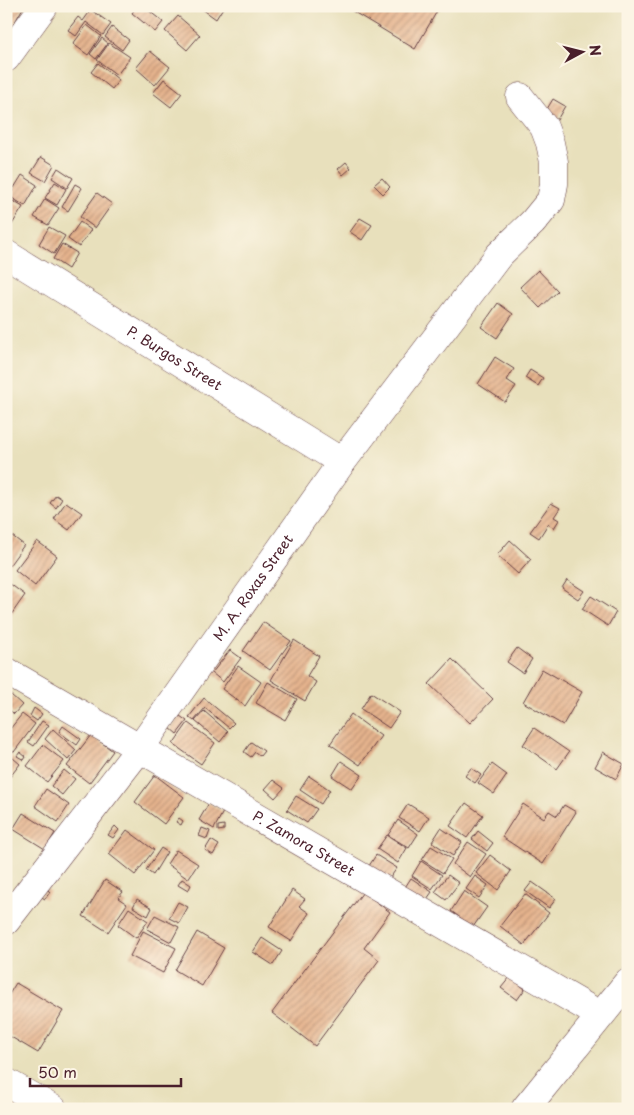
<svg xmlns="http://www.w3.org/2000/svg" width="634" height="1115" viewBox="0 0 634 1115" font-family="'Playpen Sans',sans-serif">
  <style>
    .building { fill: url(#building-hatch) }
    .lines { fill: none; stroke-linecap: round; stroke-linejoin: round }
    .minor-casing { stroke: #623c41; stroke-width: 29 }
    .minor { stroke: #fff; stroke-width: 28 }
    .labels { text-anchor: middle; stroke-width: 4.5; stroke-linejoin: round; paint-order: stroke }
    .street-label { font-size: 14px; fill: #4a1f2b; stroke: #fcf5e5 }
  </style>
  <defs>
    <pattern id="building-hatch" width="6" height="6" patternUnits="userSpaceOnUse" patternTransform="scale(1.25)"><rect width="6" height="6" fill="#e5b38d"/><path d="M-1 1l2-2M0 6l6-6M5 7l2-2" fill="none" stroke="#bc9173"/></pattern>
  </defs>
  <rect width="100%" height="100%" fill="#fcf5e5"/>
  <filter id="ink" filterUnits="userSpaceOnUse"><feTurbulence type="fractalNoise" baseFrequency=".02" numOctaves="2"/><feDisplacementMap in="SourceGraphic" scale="10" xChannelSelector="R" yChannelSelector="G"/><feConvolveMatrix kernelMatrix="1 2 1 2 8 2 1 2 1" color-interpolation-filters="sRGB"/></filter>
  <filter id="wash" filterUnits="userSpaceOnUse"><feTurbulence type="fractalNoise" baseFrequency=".0096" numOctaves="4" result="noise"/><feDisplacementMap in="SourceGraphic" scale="20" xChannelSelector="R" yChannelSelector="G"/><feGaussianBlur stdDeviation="1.12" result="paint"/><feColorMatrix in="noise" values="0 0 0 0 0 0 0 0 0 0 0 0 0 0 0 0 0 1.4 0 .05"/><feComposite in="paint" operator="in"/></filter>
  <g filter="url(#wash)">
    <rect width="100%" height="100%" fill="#e8e0bc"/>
    <g id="blocks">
      <g class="building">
        <path d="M6,6H24L12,27L6,24Z"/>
        <path d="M137,6H143L163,22L155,32L132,13Z"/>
        <path d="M198,6H224L216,19Z"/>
        <path d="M344,6H440L415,49Z"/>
        <path d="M91,10L111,24L103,35L86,22L76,36L68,30L78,17L83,21Z"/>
        <path d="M178,16L200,35L187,50L165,31Z"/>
        <path d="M87,25L101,36L88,55L73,44Z"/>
        <path d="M112,27L129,40L122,50L105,37Z"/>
        <path d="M102,38L108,43L96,59L90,54Z"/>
        <path d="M109,43L130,57L117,75L97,60Z"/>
        <path d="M150,51L170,67L155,85L136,68Z"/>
        <path d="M98,63L119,80L112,89L91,72Z"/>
        <path d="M164,79L182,93L171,107L153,93Z"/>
        <path d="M553,99L565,106L553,127L541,119Z"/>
        <path d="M41,157L54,165L45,181L31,173Z"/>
        <path d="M346,162L351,168L343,175L338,169Z"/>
        <path d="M58,168L73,178L67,188L52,178Z"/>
        <path d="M22,175L37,185L25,206L9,196Z"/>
        <path d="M382,178L390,187L383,194L374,185Z"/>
        <path d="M55,182L66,189L57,205L45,198Z"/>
        <path d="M75,184L82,188L68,211L62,207Z"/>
        <path d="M97,193L112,204L95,228L80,217Z"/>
        <path d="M6,197L23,207L6,234Z"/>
        <path d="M45,199L59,208L48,225L34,217Z"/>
        <path d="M360,218L372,225L362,240L350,232Z"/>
        <path d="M80,222L91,230L79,247L68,239Z"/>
        <path d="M49,227L65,236L54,254L39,244Z"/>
        <path d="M62,244L77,253L68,269L53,259Z"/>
        <path d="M538,270L558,291L540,308L520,287Z"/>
        <path d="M498,303L513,314L497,338L481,327Z"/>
        <path d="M495,357L514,369L507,380L516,386L505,402L478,384Z"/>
        <path d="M530,370L543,378L538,386L525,378Z"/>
        <path d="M56,495L62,499L56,508L50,503Z"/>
        <path d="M66,502L82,513L69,530L54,519Z"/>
        <path d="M551,503L560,508L554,517L559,520L554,528L548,524L539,538L530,532Z"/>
        <path d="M7,532L24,545L6,570V534Z"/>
        <path d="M510,540L531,559L518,574L497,555Z"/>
        <path d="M37,541L57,556L35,586L15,570Z"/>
        <path d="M567,580L584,591L578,599L562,588Z"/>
        <path d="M6,581L25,595L6,622Z"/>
        <path d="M591,596L616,612L608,626L582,609Z"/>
        <path d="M263,622L291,641L270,670L243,651Z"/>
        <path d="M294,640L319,656L307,676L316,682L305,701L271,680Z"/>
        <path d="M517,648L532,659L523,673L507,662Z"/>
        <path d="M230,650L241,658L223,682L212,673Z"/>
        <path d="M452,659L493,699L470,723L429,684Z"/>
        <path d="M238,666L261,682L245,706L222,689Z"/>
        <path d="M542,669L582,692L563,725L523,702Z"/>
        <path d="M268,682L297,699L285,720L256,703Z"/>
        <path d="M371,693L400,712L389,728L361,709Z"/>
        <path d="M10,694L22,705L14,714L6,707V698Z"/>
        <path d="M204,698L234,723L229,728L205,708L194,721L189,717Z"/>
        <path d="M34,708L42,714L37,721L30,716Z"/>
        <path d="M204,711L228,732L220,742L195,721Z"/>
        <path d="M22,714L35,724L14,752L6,746V734Z"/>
        <path d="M351,714L381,736L360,765L330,744Z"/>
        <path d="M180,716L187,721L177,734L170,728Z"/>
        <path d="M42,721L49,725L34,746L28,742Z"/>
        <path d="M188,723L215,743L201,764L173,744Z"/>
        <path d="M63,726L81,739L77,745L59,732Z"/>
        <path d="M534,728L569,752L557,769L523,745Z"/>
        <path d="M53,729L76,750L68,760L45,739Z"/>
        <path d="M91,735L113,751L89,783L67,766Z"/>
        <path d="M251,742L264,751L260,756L255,752L251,757L244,752Z"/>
        <path d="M43,745L64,761L47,782L27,766Z"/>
        <path d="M6,752L20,764L6,782Z"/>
        <path d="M20,752L26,757L24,760L17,756Z"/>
        <path d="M603,752L624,764L616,779L595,767Z"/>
        <path d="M341,761L362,775L352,789L332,776Z"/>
        <path d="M492,764L507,775L494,794L478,783Z"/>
        <path d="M471,768L481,775L475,783L465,776Z"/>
        <path d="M64,770L75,779L62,795L51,786Z"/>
        <path d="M155,775L184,797L164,824L135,802Z"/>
        <path d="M309,776L330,790L321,804L300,790Z"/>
        <path d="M273,780L284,788L275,798L265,789Z"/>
        <path d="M46,789L69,805L58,822L35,806Z"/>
        <path d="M296,796L317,809L307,823L287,810Z"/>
        <path d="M209,803L223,812L214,829L199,820Z"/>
        <path d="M466,803L483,815L467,838L450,826Z"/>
        <path d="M408,804L429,817L420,831L399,818Z"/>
        <path d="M523,804L544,818L549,811L557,816L564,805L576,812L543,864L502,837Z"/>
        <path d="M23,813L55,833L45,849L13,829Z"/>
        <path d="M179,818L183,821L181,825L176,822Z"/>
        <path d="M398,820L418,834L409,848L388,835Z"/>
        <path d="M224,825V830L218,831V826Z"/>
        <path d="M115,826L119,830L113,838L108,835Z"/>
        <path d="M202,828L210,831L207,839L199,836Z"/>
        <path d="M441,828L462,842L453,856L432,842Z"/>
        <path d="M127,830L154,850L135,875L109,854Z"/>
        <path d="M478,831L493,843L487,851L472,839Z"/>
        <path d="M387,835L407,848L398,863L377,849Z"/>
        <path d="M211,840L219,845L213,855L205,850Z"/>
        <path d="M468,842L486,854L470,877L453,864Z"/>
        <path d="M431,846L452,859L443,873L422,860Z"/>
        <path d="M161,848L167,852L153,875L146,870Z"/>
        <path d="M176,850L198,864L188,879L167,864Z"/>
        <path d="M376,855L397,868L387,882L367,869Z"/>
        <path d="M490,855L511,871L498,890L476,873Z"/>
        <path d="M421,861L442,875L432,889L412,876Z"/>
        <path d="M448,875L459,883L446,900L435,892Z"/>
        <path d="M475,876L488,885L479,898L466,889Z"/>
        <path d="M411,878L432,892L422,906L402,892Z"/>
        <path d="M182,879L191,885L188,891L178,885Z"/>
        <path d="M105,880L123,892L118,898L127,904L108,932L83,916Z"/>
        <path d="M532,882L556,899L549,908L525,891Z"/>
        <path d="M46,888L50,892L45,899L40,896Z"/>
        <path d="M292,890L305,899L299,906L309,913L291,941L269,927Z"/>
        <path d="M464,891L487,907L473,927L451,911Z"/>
        <path d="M363,892L390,912L364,948L379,960L315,1046L272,1013Z"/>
        <path d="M525,894L549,913L524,945L500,926Z"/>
        <path d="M137,899L152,908L148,916L133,907Z"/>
        <path d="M178,902L188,907L179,923L169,918Z"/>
        <path d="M129,908L148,921L136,938L118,925Z"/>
        <path d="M155,915L179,927L171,942L147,929Z"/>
        <path d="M143,931L176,948L163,973L130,956Z"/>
        <path d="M197,932L224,948L202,986L175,970Z"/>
        <path d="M262,938L282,951L273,965L253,952Z"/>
        <path d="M510,977L525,989L517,1000L501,988Z"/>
        <path d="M16,983L63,1011L38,1053L6,1034V1025L8,1022L6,1021V999Z"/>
        <path d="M6,1101L21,1109L22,1107L26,1109H6Z"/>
      </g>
    </g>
  </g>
  <g filter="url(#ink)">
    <use href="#blocks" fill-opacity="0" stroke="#623c41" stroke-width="1"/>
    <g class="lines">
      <defs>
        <g id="minor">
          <path d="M6,58L44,6"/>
          <path id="s1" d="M6,254L342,462"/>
          <path id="s2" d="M6,671L600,1015"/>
          <path id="s3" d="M6,921L140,748L342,462L499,255L533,222L551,200L554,184V162L550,143L544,127L520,97"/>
          <path d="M6,1082L53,1109"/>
          <path d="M525,1109L628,982"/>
        </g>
      </defs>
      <use href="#minor" class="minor-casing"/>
      <use href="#minor" class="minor"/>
    </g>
  </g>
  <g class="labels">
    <g class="street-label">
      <text dy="5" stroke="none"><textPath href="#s1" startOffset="198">P. Burgos Street</textPath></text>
      <text dy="5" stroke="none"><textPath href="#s3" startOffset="415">M. A. Roxas Street</textPath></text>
      <text dy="5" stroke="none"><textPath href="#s2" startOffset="344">P. Zamora Street</textPath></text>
    </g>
  </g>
  <rect width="634" height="1115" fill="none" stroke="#fcf5e5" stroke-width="25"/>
  <g transform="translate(582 52) rotate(83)" stroke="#fcf5e5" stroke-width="4" paint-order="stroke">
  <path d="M0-4L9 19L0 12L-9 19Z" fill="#4a1f2b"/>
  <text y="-8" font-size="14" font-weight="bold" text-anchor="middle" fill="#4a1f2b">N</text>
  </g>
  <path d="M30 1078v8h151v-8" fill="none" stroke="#4a1f2b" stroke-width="2.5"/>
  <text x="38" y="1078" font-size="15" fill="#4a1f2b" stroke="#fcf5e5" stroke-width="4" paint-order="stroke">50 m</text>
</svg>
